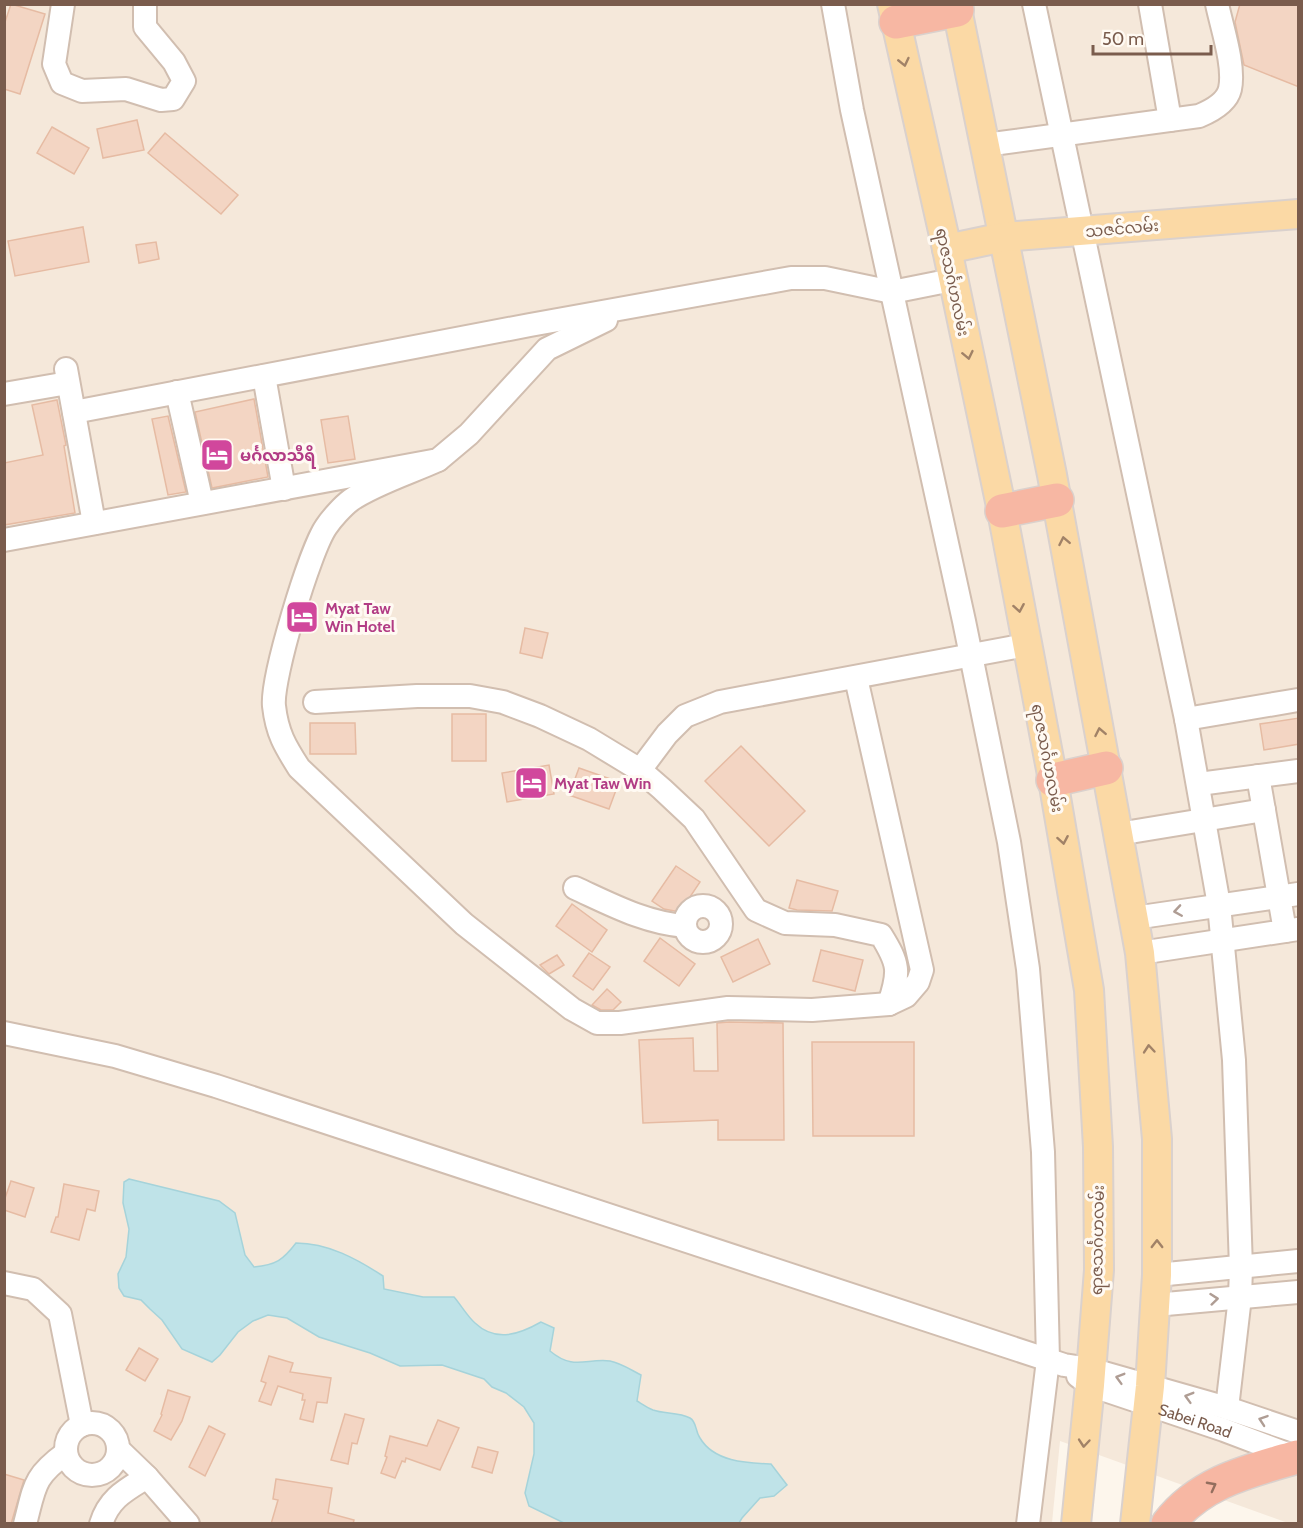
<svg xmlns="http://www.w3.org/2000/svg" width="1303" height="1528" viewBox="0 0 1303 1528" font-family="Cabin,'Noto Sans Myanmar',sans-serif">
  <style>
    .residential { fill: #f5e8da }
    .water { fill: #bfe3e8; stroke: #a5d3da; stroke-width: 1.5 }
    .building { fill: #f3d5c3; stroke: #e6bba3; stroke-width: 1.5 }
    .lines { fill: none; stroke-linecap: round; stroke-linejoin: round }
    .minor-casing { stroke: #d1beb0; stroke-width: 26 }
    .major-casing { stroke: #dad1cd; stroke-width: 32 }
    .highway-casing { stroke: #dad1cd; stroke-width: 36 }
    .minor { stroke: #fff; stroke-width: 22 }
    .major { stroke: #fbd9a5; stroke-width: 28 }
    .highway { stroke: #f7b7a3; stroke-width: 33 }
    .oneway { stroke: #a18267 }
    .oneway2 { stroke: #af9d94 }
    .oneway3 { stroke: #936e5e }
    .labels { text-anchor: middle; stroke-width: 6; stroke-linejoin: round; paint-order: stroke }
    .street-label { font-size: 16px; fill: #7a5c4d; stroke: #fffaf3 }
    .hotel-label { font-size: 16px; font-weight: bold; fill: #b23c85; stroke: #fffaf3; text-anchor: start }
  </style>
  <rect width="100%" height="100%" fill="#fdf6ec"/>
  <path class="residential" d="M5,5H1298V1523H1288L1060,1441L1052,1523L5,1524Z"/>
  <path class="water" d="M129,1179L219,1201L235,1213L245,1255L254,1267C276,1265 283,1260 296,1243C328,1243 357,1259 383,1276L384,1289L423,1297H454C461,1305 467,1316 475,1323C496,1343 520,1334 541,1322L554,1328L550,1351C574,1371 586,1358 610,1361C621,1363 631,1370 641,1375L637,1401C642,1404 648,1408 653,1410C664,1414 679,1412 690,1418C697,1422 695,1431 700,1438C714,1462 747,1463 771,1464L787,1485L774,1496L760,1498L742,1518L739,1523H564L529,1506L525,1493L534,1454V1423L524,1407L506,1393L492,1387L484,1379L442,1365L400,1366L370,1353L319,1337L287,1318L268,1315L253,1321L238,1332L220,1355L212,1362L182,1349L162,1320L150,1309L141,1300L124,1296L119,1288L118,1274L126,1257L129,1229L123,1203L124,1182Z"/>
  <g class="building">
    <path d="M11,4L45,14L20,94L4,89V25Z"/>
    <path d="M1240,4H1299V87L1244,65L1235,22Z"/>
    <path d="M137,120L144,150L103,158L97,129Z"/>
    <path d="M52,127L89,148L74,174L37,153Z"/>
    <path d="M165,133L238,195L221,214L148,153Z"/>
    <path d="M83,227L89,262L15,276L8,241Z"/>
    <path d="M156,242L159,259L139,263L136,245Z"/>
    <path d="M254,399L268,477L212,488L195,412Z"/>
    <path d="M57,400L66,445L64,446L75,513L4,525V463L43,455L32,405Z"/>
    <path d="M168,416L186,492L168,495L152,419Z"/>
    <path d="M348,416L355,459L328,463L321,420Z"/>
    <path d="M525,628L548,633L542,658L520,653Z"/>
    <rect x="452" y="714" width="34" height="47"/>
    <path d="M1299,718V744L1264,750L1260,724Z"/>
    <path d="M310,723H355L356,754H310Z"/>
    <path d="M741,746L805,811L769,846L705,781Z"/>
    <path d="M549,765L554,794L507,802L502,773Z"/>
    <path d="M579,768L619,782L609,809L569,795Z"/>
    <path d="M676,866L700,882L680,912L664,909L652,901Z"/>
    <path d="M797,880L838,891L832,911L797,910L789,908Z"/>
    <path d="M572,904L607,930L592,952L556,926Z"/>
    <path d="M660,938L695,964L679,986L644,961Z"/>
    <path d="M758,939L770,964L733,982L721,957Z"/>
    <path d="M821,950L863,960L855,991L813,981Z"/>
    <path d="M589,953L610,967L593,990L573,976Z"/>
    <path d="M557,955L564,965L549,974L540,965Z"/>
    <path d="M607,989L621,1002L613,1010H601L592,1005Z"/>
    <path d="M729,1022L783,1023L784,1140H718V1120L643,1123L639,1040L693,1038L694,1071H718L717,1023Z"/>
    <path d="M812,1042H914V1136H813Z"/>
    <path d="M11,1181L34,1188L25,1217L4,1210V1201Z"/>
    <path d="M64,1184L99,1191L95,1211L87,1209L79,1240L51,1232L56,1217H58Z"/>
    <path d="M139,1348L158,1359L145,1381L126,1370Z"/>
    <path d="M269,1356L293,1363L290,1372L331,1378L327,1403L317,1402L313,1422L300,1419L305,1400H302L303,1394L278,1386L271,1405L259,1401L266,1383L261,1381Z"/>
    <path d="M168,1390L190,1397L182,1421L171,1440L154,1431L162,1415L161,1414Z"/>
    <path d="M345,1414L364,1419L357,1444L352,1443L348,1464L331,1460Z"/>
    <path d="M438,1420L459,1428L440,1470L406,1458L405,1462L402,1461L395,1478L381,1473L387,1457L385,1456L390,1436L427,1446Z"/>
    <path d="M209,1426L225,1434L205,1476L189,1467Z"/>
    <path d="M478,1447L498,1452L492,1473L472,1467Z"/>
    <path d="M4,1474L24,1480L11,1524H4Z"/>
    <path d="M276,1479L332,1488L328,1513L354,1520L353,1524H271L278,1500L273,1499Z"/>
  </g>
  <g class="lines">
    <defs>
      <g id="minor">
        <path d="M63,4L54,64L62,83L82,91L126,89L161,100L173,99L184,81L174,62L145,27V4"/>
        <path d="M833,4L852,110L964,621L1009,842L1028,969L1043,1152L1048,1360L1028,1524"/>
        <path d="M1034,4L1186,719L1219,905L1234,1060L1241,1268L1240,1297L1227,1408"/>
        <path d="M1150,4L1170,120"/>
        <path d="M985,145L1199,116C1211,111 1227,102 1230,89C1235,66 1222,28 1217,4"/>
        <path d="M66,369L94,523"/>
        <path d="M264,376L284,489"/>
        <path d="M177,392L202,503"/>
        <path d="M4,394L68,383"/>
        <path d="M74,412L530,325L791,278H825L892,292L952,280"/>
        <path d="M438,460C412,472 374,484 351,500C343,506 332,518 326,527C310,550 271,679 274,706C277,733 285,746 299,768L464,924L572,1009L597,1023H620L728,1008L812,1010L889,1004L906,996L918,982L922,970L856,678"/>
        <path d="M4,540L438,460L469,434L547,349L606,320"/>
        <path d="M315,702L417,696H470L503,702L540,716L589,739L640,770L662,789L694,819L756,910L785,923L835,925L881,935C899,964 900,971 889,1004"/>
        <path d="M1186,719L1298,700"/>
        <path d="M640,770L667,734L685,716L720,702L1026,645"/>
        <path d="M1258,776L1285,931"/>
        <path d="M1199,784L1298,771"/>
        <path d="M1118,834L1264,810"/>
        <path d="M575,888C610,904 645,923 685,926"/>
        <circle cx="703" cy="924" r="18"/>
        <path d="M1134,918L1298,894"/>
        <path d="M1140,953L1298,929"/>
        <path d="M4,1033L115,1056L216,1086L1064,1365L1090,1369L1227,1408L1298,1432"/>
        <path d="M1157,1275L1298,1261"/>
        <path d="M4,1283L33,1289L60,1314L82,1425"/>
        <path d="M1155,1305L1298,1292"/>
        <path id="s1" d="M1078,1376L1090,1385L1224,1430L1298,1458"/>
        <circle cx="92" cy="1449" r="26"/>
        <path d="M147,1477L188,1524"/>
        <path d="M25,1524C35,1486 33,1477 66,1453"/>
        <path d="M101,1524C109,1498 126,1490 147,1477L119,1450"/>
      </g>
      <g id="major">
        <path d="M892,4L947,249L1002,511L1053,780L1089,990L1098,1147L1099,1270L1090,1385L1076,1524"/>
        <path d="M956,4L1052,475L1140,953L1157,1139V1275L1150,1386L1135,1524"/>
        <path d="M947,249L1004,237L1298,214"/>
      </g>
      <g id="highway">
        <path d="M896,22L957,10"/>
        <path d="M1002,511L1057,500"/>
        <path d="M1053,780L1106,768"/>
        <path d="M1168,1524C1200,1482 1249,1471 1297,1457"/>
      </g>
    </defs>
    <use href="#minor" class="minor-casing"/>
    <use href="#major" class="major-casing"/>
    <use href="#highway" class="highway-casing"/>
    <use href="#minor" class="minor"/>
    <use href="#major" class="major"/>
    <use href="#highway" class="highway"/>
  </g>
  <defs><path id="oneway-chevron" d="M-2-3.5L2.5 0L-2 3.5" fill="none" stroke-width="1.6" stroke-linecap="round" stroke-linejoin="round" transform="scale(1.5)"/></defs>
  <g class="oneway">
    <use href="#oneway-chevron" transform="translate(904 62) rotate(77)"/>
    <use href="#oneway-chevron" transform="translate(968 355) rotate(78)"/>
    <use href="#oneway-chevron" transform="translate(1064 541) rotate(-101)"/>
    <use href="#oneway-chevron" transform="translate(1019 608) rotate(80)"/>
    <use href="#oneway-chevron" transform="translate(1100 732) rotate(-101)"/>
    <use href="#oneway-chevron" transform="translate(1063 840) rotate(80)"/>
    <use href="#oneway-chevron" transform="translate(1149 1049) rotate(-95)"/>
    <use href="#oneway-chevron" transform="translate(1157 1244) rotate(-90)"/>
    <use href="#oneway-chevron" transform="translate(1084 1443) rotate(95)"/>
  </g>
  <g class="oneway2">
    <use href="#oneway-chevron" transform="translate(1178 911) rotate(171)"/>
    <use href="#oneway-chevron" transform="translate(1214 1299) rotate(-6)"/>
    <use href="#oneway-chevron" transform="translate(1120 1378) rotate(-164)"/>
    <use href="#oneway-chevron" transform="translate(1189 1397) rotate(-164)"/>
    <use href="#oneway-chevron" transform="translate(1263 1420) rotate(-161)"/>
  </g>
  <use class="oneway3" href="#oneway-chevron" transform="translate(1212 1486) rotate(-28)"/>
  <defs>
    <symbol id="hotel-square" viewBox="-11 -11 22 22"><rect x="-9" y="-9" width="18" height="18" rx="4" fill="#d1479c" stroke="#fffaf3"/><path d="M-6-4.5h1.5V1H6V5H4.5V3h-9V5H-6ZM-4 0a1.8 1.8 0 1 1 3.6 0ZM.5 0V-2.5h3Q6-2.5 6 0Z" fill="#fff"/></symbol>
  </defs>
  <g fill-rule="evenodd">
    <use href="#hotel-square" x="198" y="436" width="38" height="38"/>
    <use href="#hotel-square" x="283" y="598" width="38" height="38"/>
    <use href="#hotel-square" x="512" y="764" width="38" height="38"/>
  </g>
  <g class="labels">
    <g class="street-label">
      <text transform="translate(1122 228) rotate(-5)" y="6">သဇင်လမ်း</text>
      <text transform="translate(953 282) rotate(78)" y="6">ရာဇသင်္ဂဟလမ်း</text>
      <text transform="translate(1048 758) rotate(79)" y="6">ရာဇသင်္ဂဟလမ်း</text>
      <text transform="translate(1097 1240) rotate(-89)" y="6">ရာဇသင်္ဂဟလမ်း</text>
      <text dy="6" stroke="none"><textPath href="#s1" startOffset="126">Sabei Road</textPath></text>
    </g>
    <g class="hotel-label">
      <text x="240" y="461">မင်္ဂလာသီရိ</text>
      <text x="325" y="614">Myat Taw<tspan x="325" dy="18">Win Hotel</tspan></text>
      <text x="554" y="789">Myat Taw Win</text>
    </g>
  </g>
  <rect width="1303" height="1528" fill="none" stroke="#7a5c4d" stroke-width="12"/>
  <path d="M1093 45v9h118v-9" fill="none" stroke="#7a5c4d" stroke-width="3"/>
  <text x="1102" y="45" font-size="18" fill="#7a5c4d" stroke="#fffaf3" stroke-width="4.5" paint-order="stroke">50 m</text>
</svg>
